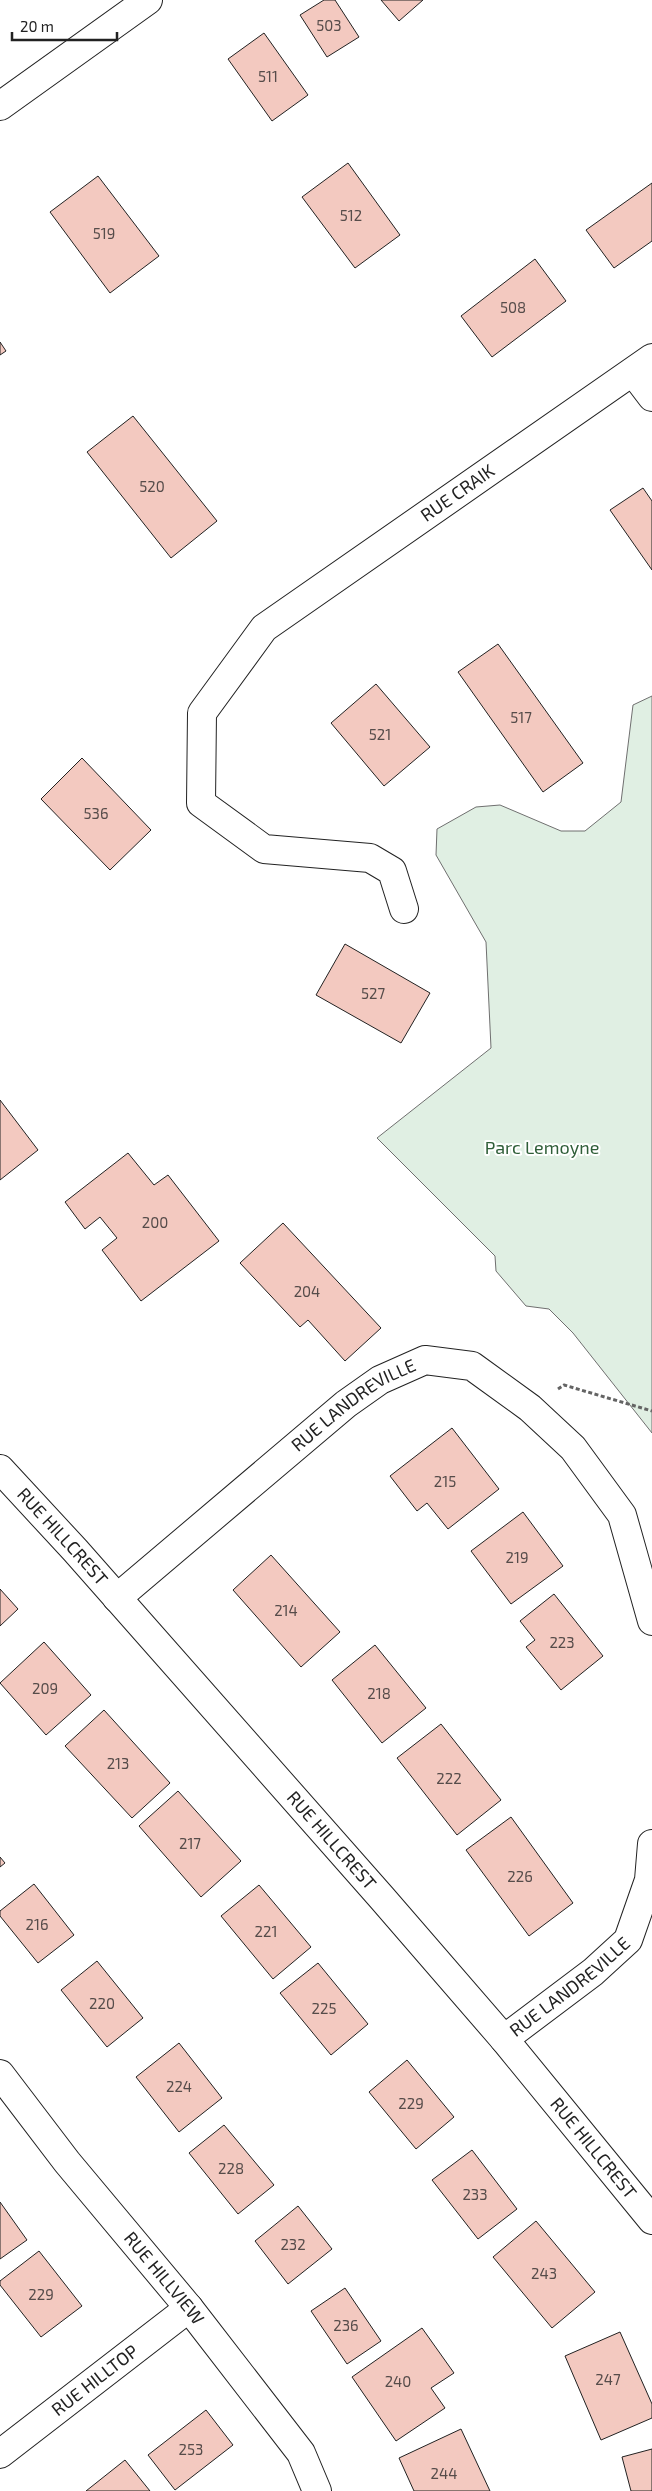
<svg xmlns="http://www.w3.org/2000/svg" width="652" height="2491" viewBox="0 0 652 2491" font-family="'Exo 2',sans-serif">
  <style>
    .green { fill: #e0efe3; stroke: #6f6f6f }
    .building { fill: #f3c9c0; stroke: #222 }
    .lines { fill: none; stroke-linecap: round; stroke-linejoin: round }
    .street-casing { stroke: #222; stroke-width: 30 }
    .secondary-casing { stroke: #222; stroke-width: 30 }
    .path { stroke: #646464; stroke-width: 3; stroke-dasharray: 4 2.5; stroke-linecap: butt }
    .street { stroke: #fff; stroke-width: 28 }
    .secondary { stroke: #fff; stroke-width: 28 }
    .labels { text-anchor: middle; stroke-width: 4; stroke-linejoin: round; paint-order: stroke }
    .number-label { font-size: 15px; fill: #564c4a }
    .street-label { font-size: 18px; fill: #222; stroke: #fff }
    .park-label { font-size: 18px; fill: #2f5e38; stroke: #fff }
  </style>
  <rect width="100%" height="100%" fill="#fff"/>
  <path class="green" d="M652,696V1433L573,1333L549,1309L526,1306L496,1271L495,1256L377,1138L491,1048L486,942L436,855L437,829L476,807L500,805L561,831H585L621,802L633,705Z"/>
  <g class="building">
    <path d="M324,0H335L359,37L327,57L300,15Z"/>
    <path d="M381,0H423L399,21Z"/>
    <path d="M264,33L308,95L272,121L228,59Z"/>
    <path d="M348,163L400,235L355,268L302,197Z"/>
    <path d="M98,176L159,256L110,293L50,212Z"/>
    <path d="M652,183V241L614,268L586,230Z"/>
    <path d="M535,259L566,301L492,357L461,316Z"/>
    <path d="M0,342L6,351L0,355Z"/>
    <path d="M133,416L217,521L171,558L87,452Z"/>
    <path d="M643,488L652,501V570L610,510Z"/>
    <path d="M498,644L583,763L543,792L458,672Z"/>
    <path d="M376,684L430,747L384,786L331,723Z"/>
    <path d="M82,758L151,830L110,870L41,799Z"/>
    <path d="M345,944L430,993L401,1043L316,995Z"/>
    <path d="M0,1100L38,1150L0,1180Z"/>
    <path d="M128,1153L154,1185L168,1175L219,1241L141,1301L102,1250L117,1238L100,1217L85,1229L65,1202Z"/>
    <path d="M283,1223L381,1328L345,1361L308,1320L300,1327L240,1263Z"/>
    <path d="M452,1428L499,1489L448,1529L427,1503L417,1511L390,1476Z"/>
    <path d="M523,1512L563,1566L511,1604L471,1551Z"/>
    <path d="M271,1555L340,1632L301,1667L233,1590Z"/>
    <path d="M0,1589L18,1609L0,1626Z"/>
    <path d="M554,1594L603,1656L561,1690L526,1647L535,1640L520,1621Z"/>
    <path d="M44,1642L91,1695L46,1735L0,1683Z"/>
    <path d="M375,1645L426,1708L382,1743L332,1680Z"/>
    <path d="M104,1710L170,1783L132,1818L65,1746Z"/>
    <path d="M441,1724L501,1800L457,1835L397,1758Z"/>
    <path d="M178,1791L241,1861L201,1897L139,1826Z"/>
    <path d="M511,1817L573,1903L529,1936L466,1850Z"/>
    <path d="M0,1857L5,1863L0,1867Z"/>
    <path d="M34,1884L74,1935L38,1963L0,1916V1911Z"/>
    <path d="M259,1885L311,1947L273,1979L221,1916Z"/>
    <path d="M97,1961L143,2018L107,2047L61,1990Z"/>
    <path d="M318,1963L368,2024L331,2055L280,1993Z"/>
    <path d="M179,2043L222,2098L179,2132L136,2077Z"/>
    <path d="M407,2060L454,2117L416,2149L369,2092Z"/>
    <path d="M224,2125L274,2185L238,2214L189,2153Z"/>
    <path d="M472,2150L517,2209L478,2239L432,2180Z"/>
    <path d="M0,2202L27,2240L0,2259Z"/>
    <path d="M298,2206L332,2249L288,2284L255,2241Z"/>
    <path d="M536,2221L595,2292L552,2328L493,2257Z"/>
    <path d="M39,2251L82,2306L41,2337L0,2285V2281Z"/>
    <path d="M345,2288L381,2341L347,2364L311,2311Z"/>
    <path d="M422,2328L454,2373L431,2388L445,2408L396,2441L352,2377Z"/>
    <path d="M620,2332L652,2404V2418L601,2440L565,2356Z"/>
    <path d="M206,2410L233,2445L175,2490L148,2455Z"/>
    <path d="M461,2429L490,2491H414L399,2458Z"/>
    <path d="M652,2449V2491H631L622,2457Z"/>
    <path d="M125,2460L150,2491H86Z"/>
  </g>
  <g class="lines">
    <defs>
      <g id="street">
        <path d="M633,372L652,397"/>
        <path id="s1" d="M404,909L392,871L370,858L264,849L201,803L202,713L264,628L652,358"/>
        <path id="s2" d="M0,1469L75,1550L382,1898L504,2039L652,2220"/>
        <path id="s3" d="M117,1598L346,1404L380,1380L425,1360L472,1366L530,1408L573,1448L622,1515L652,1621"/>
        <path id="s4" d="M504,2039L593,1972L628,1940L649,1880L652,1844"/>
        <path id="s5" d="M0,2074L67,2162L189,2308L301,2453L317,2491"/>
        <path id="s6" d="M0,2454L189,2308"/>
      </g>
      <path id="secondary" d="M0,106L148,0"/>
    </defs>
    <use href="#street" class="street-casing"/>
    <use href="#secondary" class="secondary-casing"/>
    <path class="path" d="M558,1389L564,1385L652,1411"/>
    <use href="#street" class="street"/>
    <use href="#secondary" class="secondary"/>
  </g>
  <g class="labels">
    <g class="number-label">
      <text x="329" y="31">503</text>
      <text x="268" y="82">511</text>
      <text x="351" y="221">512</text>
      <text x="104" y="239">519</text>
      <text x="513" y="313">508</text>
      <text x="152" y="492">520</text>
      <text x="521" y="723">517</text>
      <text x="380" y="740">521</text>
      <text x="96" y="819">536</text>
      <text x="373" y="999">527</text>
      <text x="155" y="1228">200</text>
      <text x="307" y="1297">204</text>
      <text x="445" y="1487">215</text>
      <text x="517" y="1563">219</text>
      <text x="286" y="1616">214</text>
      <text x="562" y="1648">223</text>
      <text x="45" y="1694">209</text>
      <text x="379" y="1699">218</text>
      <text x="118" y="1769">213</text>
      <text x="449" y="1784">222</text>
      <text x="190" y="1849">217</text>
      <text x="520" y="1882">226</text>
      <text x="37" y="1930">216</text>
      <text x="266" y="1937">221</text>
      <text x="102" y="2009">220</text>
      <text x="324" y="2014">225</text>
      <text x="179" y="2092">224</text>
      <text x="411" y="2109">229</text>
      <text x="231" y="2174">228</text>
      <text x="475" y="2200">233</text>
      <text x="293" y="2250">232</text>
      <text x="544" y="2279">243</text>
      <text x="41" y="2300">229</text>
      <text x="346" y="2331">236</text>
      <text x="608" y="2385">247</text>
      <text x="398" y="2387">240</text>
      <text x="191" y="2455">253</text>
      <text x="444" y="2479">244</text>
    </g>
    <g class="street-label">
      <text dy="6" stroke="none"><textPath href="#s1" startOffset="681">RUE CRAIK</textPath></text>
      <text dy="6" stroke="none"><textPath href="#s3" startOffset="306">RUE LANDREVILLE</textPath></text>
      <text dy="6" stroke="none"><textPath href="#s2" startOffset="92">RUE HILLCREST</textPath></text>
      <text dy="6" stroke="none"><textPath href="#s2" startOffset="498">RUE HILLCREST</textPath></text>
      <text dy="6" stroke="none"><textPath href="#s4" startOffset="84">RUE LANDREVILLE</textPath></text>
      <text dy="6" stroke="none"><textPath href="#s2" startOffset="902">RUE HILLCREST</textPath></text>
      <text dy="6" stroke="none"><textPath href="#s5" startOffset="262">RUE HILLVIEW</textPath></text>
      <text dy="6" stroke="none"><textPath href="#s6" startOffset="120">RUE HILLTOP</textPath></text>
    </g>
    <g class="park-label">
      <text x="542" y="1154">Parc Lemoyne</text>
    </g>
  </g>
  <path d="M12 32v8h105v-8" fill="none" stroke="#222222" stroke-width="2.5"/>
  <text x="20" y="32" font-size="15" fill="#222222" stroke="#ffffff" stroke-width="4" paint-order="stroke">20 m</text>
</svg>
